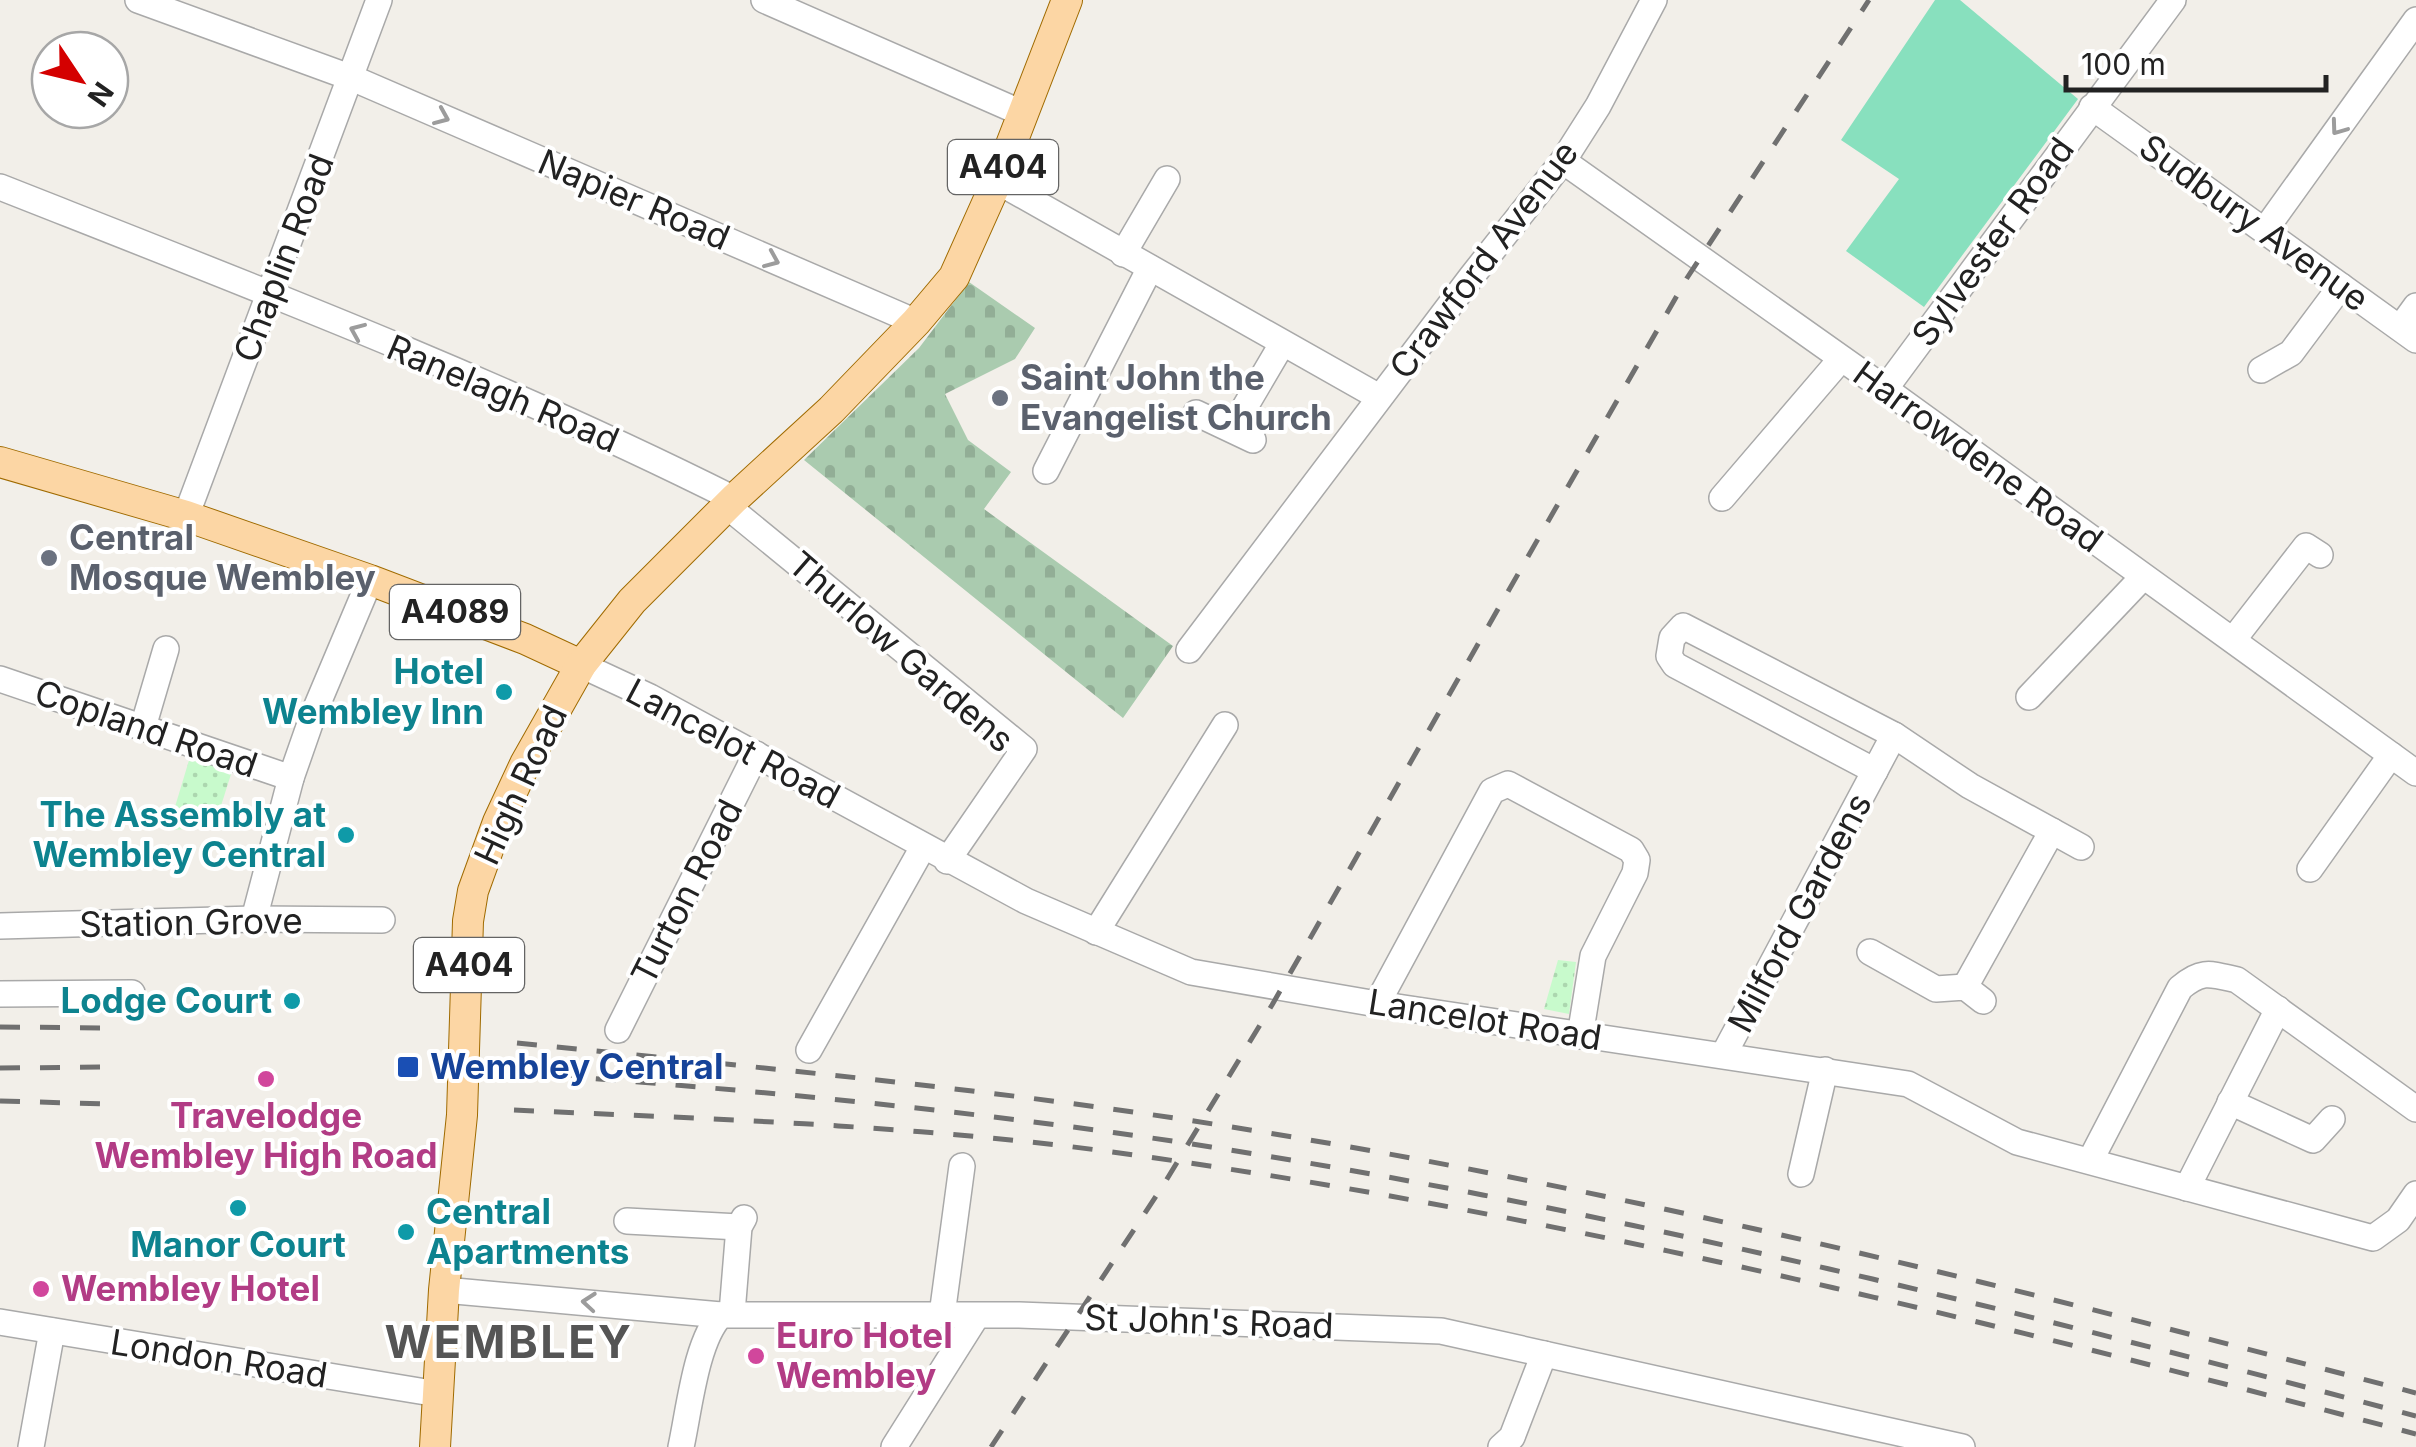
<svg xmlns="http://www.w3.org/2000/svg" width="2416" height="1447" viewBox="0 0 2416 1447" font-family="Inter,sans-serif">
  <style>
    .cemetery { fill: url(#cemetery-stones) }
    .park { fill: url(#park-dots) }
    .pitch { fill: #88e0be }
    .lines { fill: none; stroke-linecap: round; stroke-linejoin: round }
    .minor-casing { stroke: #a9a9a9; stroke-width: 28 }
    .major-casing { stroke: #a06b00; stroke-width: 32 }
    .minor { stroke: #fff; stroke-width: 25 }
    .major { stroke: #fcd6a4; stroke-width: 30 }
    .rail { stroke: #707070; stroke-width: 5; stroke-dasharray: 20 20; stroke-linecap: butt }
    .oneway { stroke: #9c9c9c }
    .worship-dot { fill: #6b7280; stroke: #fff; stroke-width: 4 }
    .culture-dot { fill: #0f9aa8; stroke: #fff; stroke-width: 4 }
    .transit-dot { fill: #1a4fb4; stroke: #fff; stroke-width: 4 }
    .hotel-dot { fill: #d1479c; stroke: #fff; stroke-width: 4 }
    .labels { text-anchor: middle; stroke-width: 8; stroke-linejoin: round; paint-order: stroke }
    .shield { fill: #fff; stroke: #646464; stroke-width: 2.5 }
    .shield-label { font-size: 32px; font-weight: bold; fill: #222 }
    .street-label { font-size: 35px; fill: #222; stroke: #fff }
    .worship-label { font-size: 35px; font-weight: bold; fill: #5b616d; stroke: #fff; text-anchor: start }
    .culture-label { font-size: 35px; font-weight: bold; fill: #0d838f; stroke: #fff; text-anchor: end }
    .transit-label { font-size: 35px; font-weight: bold; fill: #164399; stroke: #fff; text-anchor: start }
    .hotel-label { font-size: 35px; font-weight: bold; fill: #b23c85; stroke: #fff; text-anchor: start }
    .district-label { font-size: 45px; font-weight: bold; letter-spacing: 2.5px; fill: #555; stroke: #fff }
  </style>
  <defs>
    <pattern id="cemetery-stones" width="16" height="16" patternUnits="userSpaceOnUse" patternTransform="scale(2.5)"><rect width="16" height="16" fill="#aacbaf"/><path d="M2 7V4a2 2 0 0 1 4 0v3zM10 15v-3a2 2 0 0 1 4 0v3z" fill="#92ae96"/></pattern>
    <pattern id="park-dots" width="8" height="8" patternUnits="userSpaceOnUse" patternTransform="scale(2.5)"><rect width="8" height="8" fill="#c8facc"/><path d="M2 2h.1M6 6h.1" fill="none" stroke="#acd6af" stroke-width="1.8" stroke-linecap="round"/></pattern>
  </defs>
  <rect width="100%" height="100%" fill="#f2efe9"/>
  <path class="cemetery" d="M969,282L1035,328L1015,359L945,394L968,440L1011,472L984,509L1173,646L1123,718L804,460L919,348Z"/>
  <g class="park">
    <path d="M190,757L232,771L214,828L168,830Z"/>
    <path d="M1558,960L1576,962L1569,1014L1544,1009Z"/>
  </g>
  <path class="pitch" d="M1935,0H1960L2078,99L1924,307L1846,251L1899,179L1841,140Z"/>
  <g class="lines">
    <defs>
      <g id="minor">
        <path d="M138,0L352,78L916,322"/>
        <path d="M764,0L1024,114"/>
        <path d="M2092,107L2416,340"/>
        <path d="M1563,161L1885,389L2416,773"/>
        <path d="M997,181L1379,397"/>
        <path d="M0,187C246,284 497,380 734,499"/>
        <path d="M2265,230L2416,20"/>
        <path d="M1123,254L1167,179"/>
        <path d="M2400,328L2416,306"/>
        <path d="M2261,370L2291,353L2341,286"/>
        <path d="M1885,389L2173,0"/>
        <path d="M1196,413L1253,440"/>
        <path d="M1232,429L1282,344"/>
        <path d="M1046,471L1150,268"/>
        <path d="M1722,498L1841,359"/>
        <path d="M727,506L1024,749L947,861"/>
        <path d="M186,516L379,0"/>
        <path d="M2233,640L2306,546L2320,555"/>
        <path d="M1189,650L1472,276L1563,161L1598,106L1654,0"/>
        <path d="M581,665L650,697L1026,901L1191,972L1377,1004L1908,1084L2017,1142L2373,1238L2398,1220L2416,1194"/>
        <path d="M0,679L291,778"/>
        <path d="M2029,697L2143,577"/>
        <path d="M143,727L166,649"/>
        <path d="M1875,771L1675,665L1669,656L1672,638L1683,626L1894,735L1970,786L2081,847"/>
        <path d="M2310,869L2391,755"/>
        <path d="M254,919L291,778L313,715L370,580"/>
        <path d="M0,926L254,919L382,920"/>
        <path d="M1096,932L1225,725"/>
        <path d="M1870,952L1936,989L1965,987L1983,1001"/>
        <path d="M1965,987L2052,831"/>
        <path d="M0,994L132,993"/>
        <path d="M1377,1004L1492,791L1508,784L1631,850L1637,860L1635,873L1593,956L1580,1036"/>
        <path d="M618,1030L756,754"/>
        <path d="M809,1050L923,847"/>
        <path d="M1724,1054L1894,735"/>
        <path d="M2230,1102L2313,1140L2332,1119"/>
        <path d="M2090,1161L2180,988C2202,969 2211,974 2237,980L2416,1109"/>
        <path d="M1801,1174L1825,1070"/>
        <path d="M2187,1188L2278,1009"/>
        <path d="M627,1221L739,1227"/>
        <path d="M444,1290L721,1315H1019L1441,1331L1962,1447"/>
        <path d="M732,1313L739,1227L744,1218"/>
        <path d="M942,1315L962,1166"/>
        <path d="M0,1322L438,1394"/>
        <path d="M31,1447L52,1331"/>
        <path d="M681,1447C689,1411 696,1340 721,1315"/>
        <path d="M894,1447L976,1317"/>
        <path d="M1501,1447L1512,1437L1544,1354"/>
      </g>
      <g id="major">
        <path d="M0,462L186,516L370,580L525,639L581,665"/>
        <path d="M435,1447L444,1290L462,1115L468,921L473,891L498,822L525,764L581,665L632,601L734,499L831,410L916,322L954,277L997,181L1067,0"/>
      </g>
    </defs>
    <use href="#minor" class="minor-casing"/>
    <use href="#major" class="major-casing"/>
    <use href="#minor" class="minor"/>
    <use href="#major" class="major"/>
    <g class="rail">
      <path d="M0,1027L108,1028"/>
      <path d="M517,1043C762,1068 1008,1090 1250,1130C1644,1194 2031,1292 2416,1393"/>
      <path d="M0,1068L107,1067"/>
      <path d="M516,1073C749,1089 981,1111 1211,1147C1618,1211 2018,1311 2416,1416"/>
      <path d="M0,1101L107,1104"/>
      <path d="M514,1110C711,1119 909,1125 1105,1151C1549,1211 1984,1320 2416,1434"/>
      <path d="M991,1447L1164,1184L1272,1005L1687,278L1869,0"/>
    </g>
  </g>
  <defs><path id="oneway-chevron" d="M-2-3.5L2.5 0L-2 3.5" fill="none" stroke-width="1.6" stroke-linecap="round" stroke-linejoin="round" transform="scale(2.5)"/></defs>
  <g class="oneway">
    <use href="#oneway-chevron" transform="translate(442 117) rotate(23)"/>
    <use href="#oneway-chevron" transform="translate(2338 128) rotate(126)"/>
    <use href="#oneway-chevron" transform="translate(772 260) rotate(23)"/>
    <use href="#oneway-chevron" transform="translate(357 331) rotate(-157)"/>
    <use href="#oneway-chevron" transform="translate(589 1302) rotate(-175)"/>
  </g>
  <g class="worship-dot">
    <circle cx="1000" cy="398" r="10"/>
    <circle cx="49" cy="558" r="10"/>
  </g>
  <g class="culture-dot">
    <circle cx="504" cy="692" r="10"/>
    <circle cx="346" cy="835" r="10"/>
    <circle cx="292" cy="1001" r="10"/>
    <circle cx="238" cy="1208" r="10"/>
    <circle cx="406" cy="1232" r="10"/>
  </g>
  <rect class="transit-dot" x="396" y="1055" width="24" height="24" rx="5"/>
  <g class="hotel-dot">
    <circle cx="266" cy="1079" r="10"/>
    <circle cx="41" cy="1289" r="10"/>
    <circle cx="756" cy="1356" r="10"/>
  </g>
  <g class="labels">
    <g class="shield">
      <rect x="948" y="140" width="110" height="54" rx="8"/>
      <rect x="390" y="585" width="130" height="54" rx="8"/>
      <rect x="414" y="938" width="110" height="54" rx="8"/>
    </g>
    <g class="shield-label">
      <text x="1003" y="178">A404</text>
      <text x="455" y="623">A4089</text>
      <text x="469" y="976">A404</text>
    </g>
    <g class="street-label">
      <text transform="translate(634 200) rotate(23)" y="12">Napier Road</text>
      <text transform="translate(2254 223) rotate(36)" y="12">Sudbury Avenue</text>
      <text transform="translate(1993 242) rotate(-54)" y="12">Sylvester Road</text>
      <text transform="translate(284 258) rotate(-69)" y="12">Chaplin Road</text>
      <text transform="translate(1484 260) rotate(-53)" y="12">Crawford Avenue</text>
      <text transform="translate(503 394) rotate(23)" y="12">Ranelagh Road</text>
      <text transform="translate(1978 457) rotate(36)" y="12">Harrowdene Road</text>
      <text transform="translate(901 652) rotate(41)" y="12">Thurlow Gardens</text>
      <text transform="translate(146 729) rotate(19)" y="12">Copland Road</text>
      <text transform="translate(733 744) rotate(28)" y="12">Lancelot Road</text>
      <text transform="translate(521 785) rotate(-65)" y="12">High Road</text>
      <text transform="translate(687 892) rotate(-63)" y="12">Turton Road</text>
      <text transform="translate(1800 913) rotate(-62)" y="12">Milford Gardens</text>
      <text transform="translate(191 923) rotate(-1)" y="12">Station Grove</text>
      <text transform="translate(1485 1020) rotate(9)" y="12">Lancelot Road</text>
      <text transform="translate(1209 1322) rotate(2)" y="12">St John's Road</text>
      <text transform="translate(219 1359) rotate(9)" y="12">London Road</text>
    </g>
    <g class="worship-label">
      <text x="1020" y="390">Saint John the<tspan x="1020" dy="40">Evangelist Church</tspan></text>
      <text x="69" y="550">Central<tspan x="69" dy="40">Mosque Wembley</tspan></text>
    </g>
    <g class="culture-label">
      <text x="484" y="684">Hotel<tspan x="484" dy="40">Wembley Inn</tspan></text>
      <text x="326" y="827">The Assembly at<tspan x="326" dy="40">Wembley Central</tspan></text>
      <text x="272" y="1013">Lodge Court</text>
      <text x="426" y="1224" text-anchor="start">Central<tspan x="426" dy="40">Apartments</tspan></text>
      <text x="238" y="1257" text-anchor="middle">Manor Court</text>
    </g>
    <g class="transit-label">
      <text x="430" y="1079">Wembley Central</text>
    </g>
    <g class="hotel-label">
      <text x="266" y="1128" text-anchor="middle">Travelodge<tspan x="266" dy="40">Wembley High Road</tspan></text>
      <text x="61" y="1301">Wembley Hotel</text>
      <text x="776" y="1348">Euro Hotel<tspan x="776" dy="40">Wembley</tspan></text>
    </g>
    <g class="district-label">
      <text x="509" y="1358">WEMBLEY</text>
    </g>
  </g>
  <g transform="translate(80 80) rotate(125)"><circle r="48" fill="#ffffff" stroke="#a7a7a7" stroke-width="2.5"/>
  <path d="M0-8L18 38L0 25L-18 38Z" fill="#d40000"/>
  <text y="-15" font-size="28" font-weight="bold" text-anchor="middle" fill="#222222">N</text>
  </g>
  <path d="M2066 75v15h260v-15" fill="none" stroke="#222222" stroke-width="5"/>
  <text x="2081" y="75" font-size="30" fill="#222222" stroke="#ffffff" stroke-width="8" paint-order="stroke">100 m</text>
</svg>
